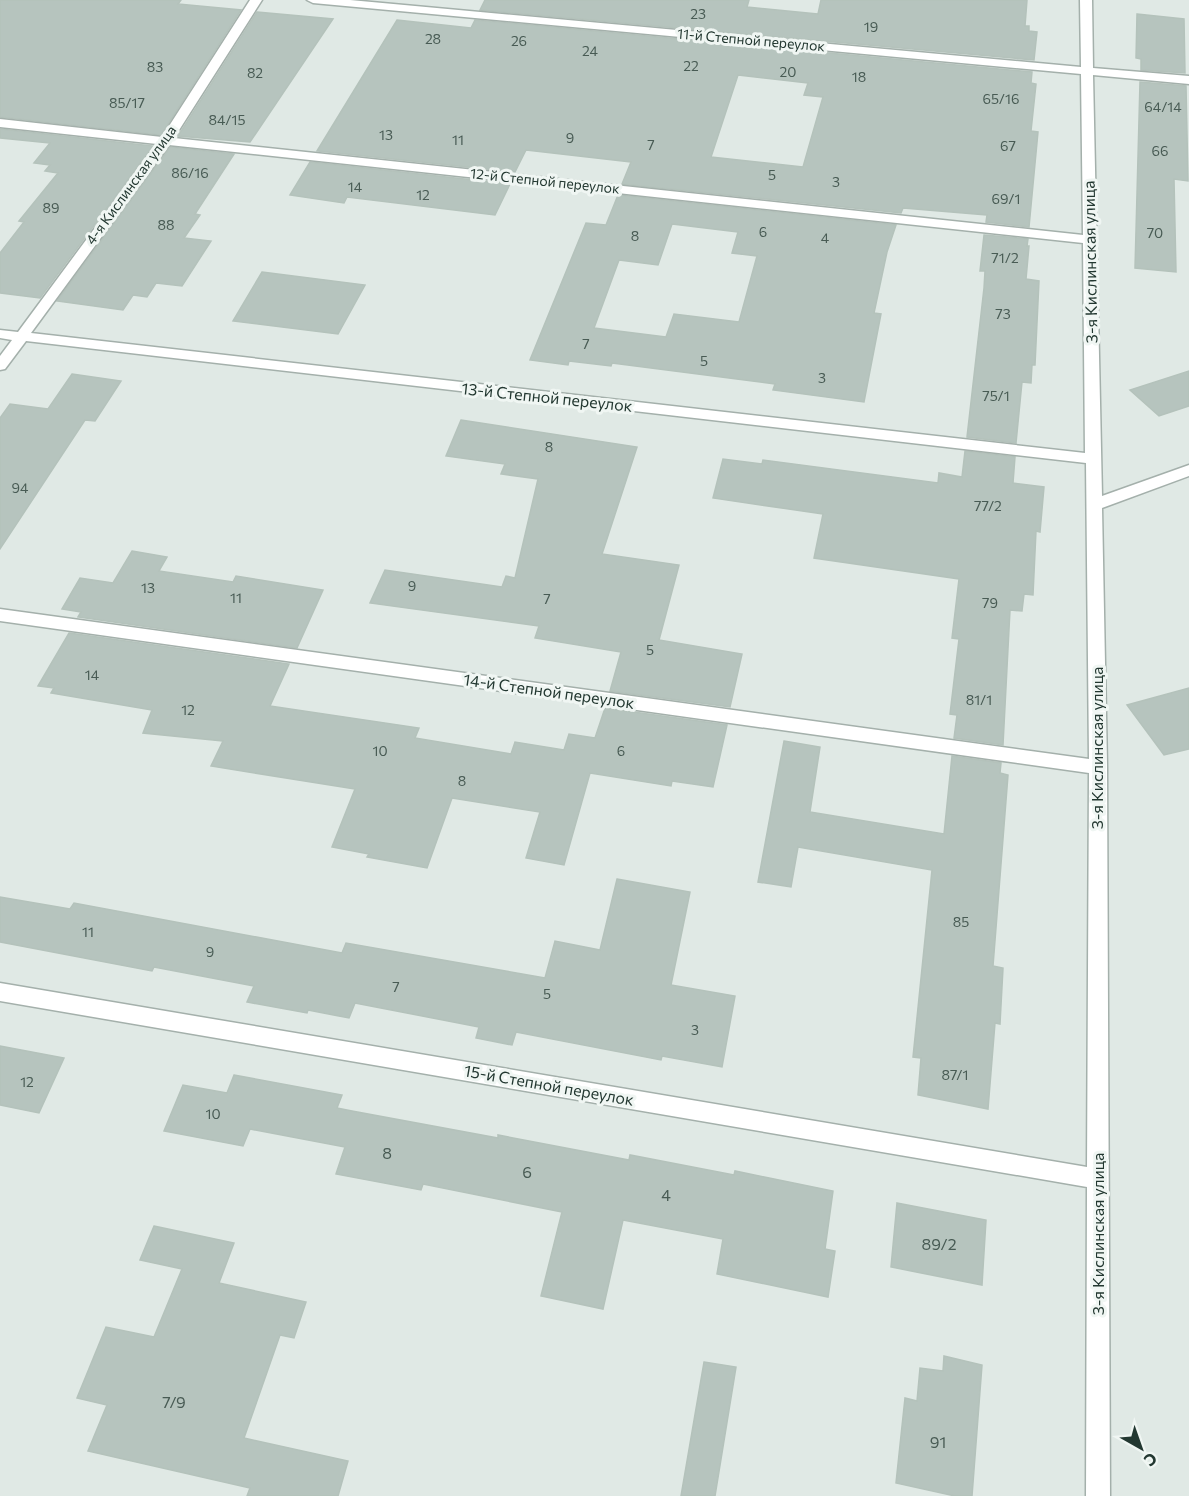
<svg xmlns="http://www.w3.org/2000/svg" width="1189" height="1496" viewBox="0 0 1189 1496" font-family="Commissioner,sans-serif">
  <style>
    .building { fill: #b6c4be; stroke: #b4c2bb; stroke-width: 1.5; fill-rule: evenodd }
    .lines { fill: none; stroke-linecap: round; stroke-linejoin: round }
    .minor-casing { stroke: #a4b0ab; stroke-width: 3 }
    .minor { fill: #fff; fill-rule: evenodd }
    .labels { text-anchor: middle; stroke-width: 6; stroke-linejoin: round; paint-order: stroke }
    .number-label { font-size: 14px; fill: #485b54 }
    .far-street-label { font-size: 14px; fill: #233831; stroke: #f0f6f3 }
    .street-label { font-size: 16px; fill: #233831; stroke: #f0f6f3 }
    .near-number-label { font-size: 16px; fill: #485b54 }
  </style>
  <rect width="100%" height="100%" fill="#e0e9e5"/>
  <g class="building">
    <path d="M0,0H181L178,4L241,10L161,135L0,117Z"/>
    <path d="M485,0H749L747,7L818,14L821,0H1027L1025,26H1029V31L1037,32L1034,60L480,10Z"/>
    <path d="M257,12L333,19L250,142L178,136Z"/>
    <path d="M1137,14L1184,19L1185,73L1141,70V59L1136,58Z"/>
    <path d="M397,20L471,28L475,20L1032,72L1031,83L1036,84L1031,131L1038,132L1029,227L986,222L987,215L903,208L901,213L622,184L631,162L526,150L515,172L317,151ZM738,75L808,83L804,95L823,97L803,167L711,157Z"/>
    <path d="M1140,82L1186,86L1188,181L1174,179L1176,272L1135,268Z"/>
    <path d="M0,129L153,146L40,298L0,293V253L24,222L19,221L58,173L45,171L50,165L34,163L50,143L0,138Z"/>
    <path d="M170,147L234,154L195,214L200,215L184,238L211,241L182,286L156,283L147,297L133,295L123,310L57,301Z"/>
    <path d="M310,162L510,184L495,215L347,197L344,203L290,195Z"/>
    <path d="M618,195L896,225L887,252L874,313L881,314L864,402L773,390L775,384L612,363L611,366L569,361L568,365L530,360L586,223L606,225ZM672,224L738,232L732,253L757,256L739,322L674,314L666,337L594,328L619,260L658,265Z"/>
    <path d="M984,235L1028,239L1027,246H1029L1026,279L1039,281L1035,365H1032L1031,383L1022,382L1016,443L967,437L984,288L985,271H980Z"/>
    <path d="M262,272L365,285L338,334L233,321Z"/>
    <path d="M1189,371V406L1159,416L1130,390Z"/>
    <path d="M72,374L121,381L95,421L85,420L0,549V418L10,404L48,409Z"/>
    <path d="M461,420L637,447L602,554L679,565L659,640L742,654L730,707L610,691L621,652L535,638L539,626L370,603L385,570L502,587L506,576L515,578L538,479L501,474L505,464L446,456Z"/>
    <path d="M965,451L1015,457L1013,483L1044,487L1040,532L1036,531L1033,595L1024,594L1022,611L1010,610L1003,745L954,738L957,715L950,714L959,639L952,638L959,579L814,558L823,514L713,498L723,459L762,464L763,460L938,483L939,473L962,477Z"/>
    <path d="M132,551L167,557L159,571L233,582L236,576L323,590L297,648L78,617L81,612L62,609L80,578L113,583Z"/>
    <path d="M69,633L289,664L270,706L419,728L415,738L511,754L515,742L564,750L569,734L595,738L605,708L727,725L713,787L672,781L671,786L590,773L564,865L526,858L540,812L452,798L427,868L367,857L369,854L332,847L355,789L211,766L223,741L143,733L152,710L51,693L54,688L38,686Z"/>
    <path d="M1189,688V749L1164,755L1127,705Z"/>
    <path d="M784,741L820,747L810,812L944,834L952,756L1001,763L1000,773L1008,775L993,966L1003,968L1000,1024L995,1023L988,1109L918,1095L921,1058L913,1057L932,870L798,847L791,887L758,882Z"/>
    <path d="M617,879L690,892L671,985L735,996L722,1067L662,1056L661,1060L516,1032L512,1045L476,1038L479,1027L355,1003L349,1018L308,1010L307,1013L247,1002L254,986L154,967L152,971L0,942V897L70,909L74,903L342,953L346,943L545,978L555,941L600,950Z"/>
    <path d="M0,1046L64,1058L39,1113L0,1105Z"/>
    <path d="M234,1075L342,1095L337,1108L352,1111L498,1138V1135L629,1160L630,1155L734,1175L735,1171L833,1191L825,1249L835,1251L828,1297L717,1274L723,1239L623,1220L603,1309L541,1296L562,1212L423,1184L421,1190L336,1174L345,1147L250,1129L243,1146L164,1131L183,1085L227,1093Z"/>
    <path d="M897,1203L986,1220L982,1285L891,1267Z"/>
    <path d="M154,1226L234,1243L219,1283L306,1302L294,1338L280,1335L244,1438L348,1461L338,1496H247L250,1488L88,1451L107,1405L77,1398L106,1327L154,1337L182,1269L140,1260Z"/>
    <path d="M944,1356L982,1365L972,1496H955L896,1483L905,1398L917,1401L920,1368L943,1371Z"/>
    <path d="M704,1362L736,1367L715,1496H681Z"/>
  </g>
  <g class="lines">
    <defs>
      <path id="minor" d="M250,0H262L174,138L1083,235L1081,74L313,3L307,0H350L1081,67L1080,0H1092L1093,68L1189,76V84L1093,75L1102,496L1189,465V476L1102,508L1107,767L1110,1496H1086L1087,1187L0,1001V983L1087,1167L1089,773L0,621V609L1089,759L1086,463L26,341L5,369L0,370V356L12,340L0,338V330L18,332L157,144L0,127V119L162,137ZM169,145L1083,243L1085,453L31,333Z"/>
    </defs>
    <use href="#minor" class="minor-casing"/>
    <use href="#minor" class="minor"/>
  </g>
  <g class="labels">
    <g class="number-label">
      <text x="698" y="19">23</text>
      <text x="871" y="32">19</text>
      <text x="433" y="44">28</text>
      <text x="519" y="46">26</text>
      <text x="590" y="56">24</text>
      <text x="691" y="71">22</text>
      <text x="155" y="72">83</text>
      <text x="788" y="77">20</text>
      <text x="255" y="78">82</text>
      <text x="859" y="82">18</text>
      <text x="1001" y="104">65/16</text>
      <text x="127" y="108">85/17</text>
      <text x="1163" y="112">64/14</text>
      <text x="227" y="125">84/15</text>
      <text x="386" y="140">13</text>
      <text x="570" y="143">9</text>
      <text x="458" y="145">11</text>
      <text x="651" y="150">7</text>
      <text x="1008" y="151">67</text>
      <text x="1160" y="156">66</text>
      <text x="190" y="178">86/16</text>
      <text x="772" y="180">5</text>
      <text x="836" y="187">3</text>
      <text x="355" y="192">14</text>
      <text x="423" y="200">12</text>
      <text x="1006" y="204">69/1</text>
      <text x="51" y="213">89</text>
      <text x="166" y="230">88</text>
      <text x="763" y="237">6</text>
      <text x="1155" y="238">70</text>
      <text x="635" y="241">8</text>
      <text x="825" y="243">4</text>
      <text x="1005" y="263">71/2</text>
      <text x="1003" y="319">73</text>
      <text x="586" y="349">7</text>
      <text x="704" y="366">5</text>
      <text x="822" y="383">3</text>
      <text x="996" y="401">75/1</text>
      <text x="549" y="452">8</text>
      <text x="20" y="493">94</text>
      <text x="988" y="511">77/2</text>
      <text x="412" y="591">9</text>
      <text x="148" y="593">13</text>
      <text x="236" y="603">11</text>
      <text x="547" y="604">7</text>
      <text x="990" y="608">79</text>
      <text x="650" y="655">5</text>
      <text x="92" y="680">14</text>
      <text x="979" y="705">81/1</text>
      <text x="188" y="715">12</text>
      <text x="380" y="756">10</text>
      <text x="621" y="756">6</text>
      <text x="462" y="786">8</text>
      <text x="961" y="927">85</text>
      <text x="88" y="937">11</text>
      <text x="210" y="957">9</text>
      <text x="396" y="992">7</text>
      <text x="547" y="999">5</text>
      <text x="695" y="1035">3</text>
      <text x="955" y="1080">87/1</text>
      <text x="27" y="1087">12</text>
      <text x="213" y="1119">10</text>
    </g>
    <g class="far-street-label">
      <text transform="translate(751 40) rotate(5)" y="5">11-й Степной переулок</text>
      <text transform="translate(545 181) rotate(6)" y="5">12-й Степной переулок</text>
      <text transform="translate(131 185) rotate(-54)" y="5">4-я Кислинская улица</text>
    </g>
    <g class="street-label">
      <text transform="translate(1090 262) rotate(-91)" y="6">3-я Кислинская улица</text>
      <text transform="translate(547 397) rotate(6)" y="6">13-й Степной переулок</text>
      <text transform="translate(549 691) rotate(8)" y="6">14-й Степной переулок</text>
      <text transform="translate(1097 748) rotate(-90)" y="6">3-я Кислинская улица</text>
      <text transform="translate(549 1085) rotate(10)" y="6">15-й Степной переулок</text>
      <text transform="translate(1098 1234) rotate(-90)" y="6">3-я Кислинская улица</text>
    </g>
    <g class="near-number-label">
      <text x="387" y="1159">8</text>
      <text x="527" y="1178">6</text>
      <text x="666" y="1201">4</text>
      <text x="939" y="1250">89/2</text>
      <text x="174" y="1408">7/9</text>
      <text x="938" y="1448">91</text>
    </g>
  </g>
  <g transform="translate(1141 1448) rotate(140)" stroke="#f0f6f3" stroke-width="4.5" paint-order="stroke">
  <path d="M0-4.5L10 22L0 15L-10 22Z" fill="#233831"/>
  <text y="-9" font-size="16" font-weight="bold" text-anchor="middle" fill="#233831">С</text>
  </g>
</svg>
